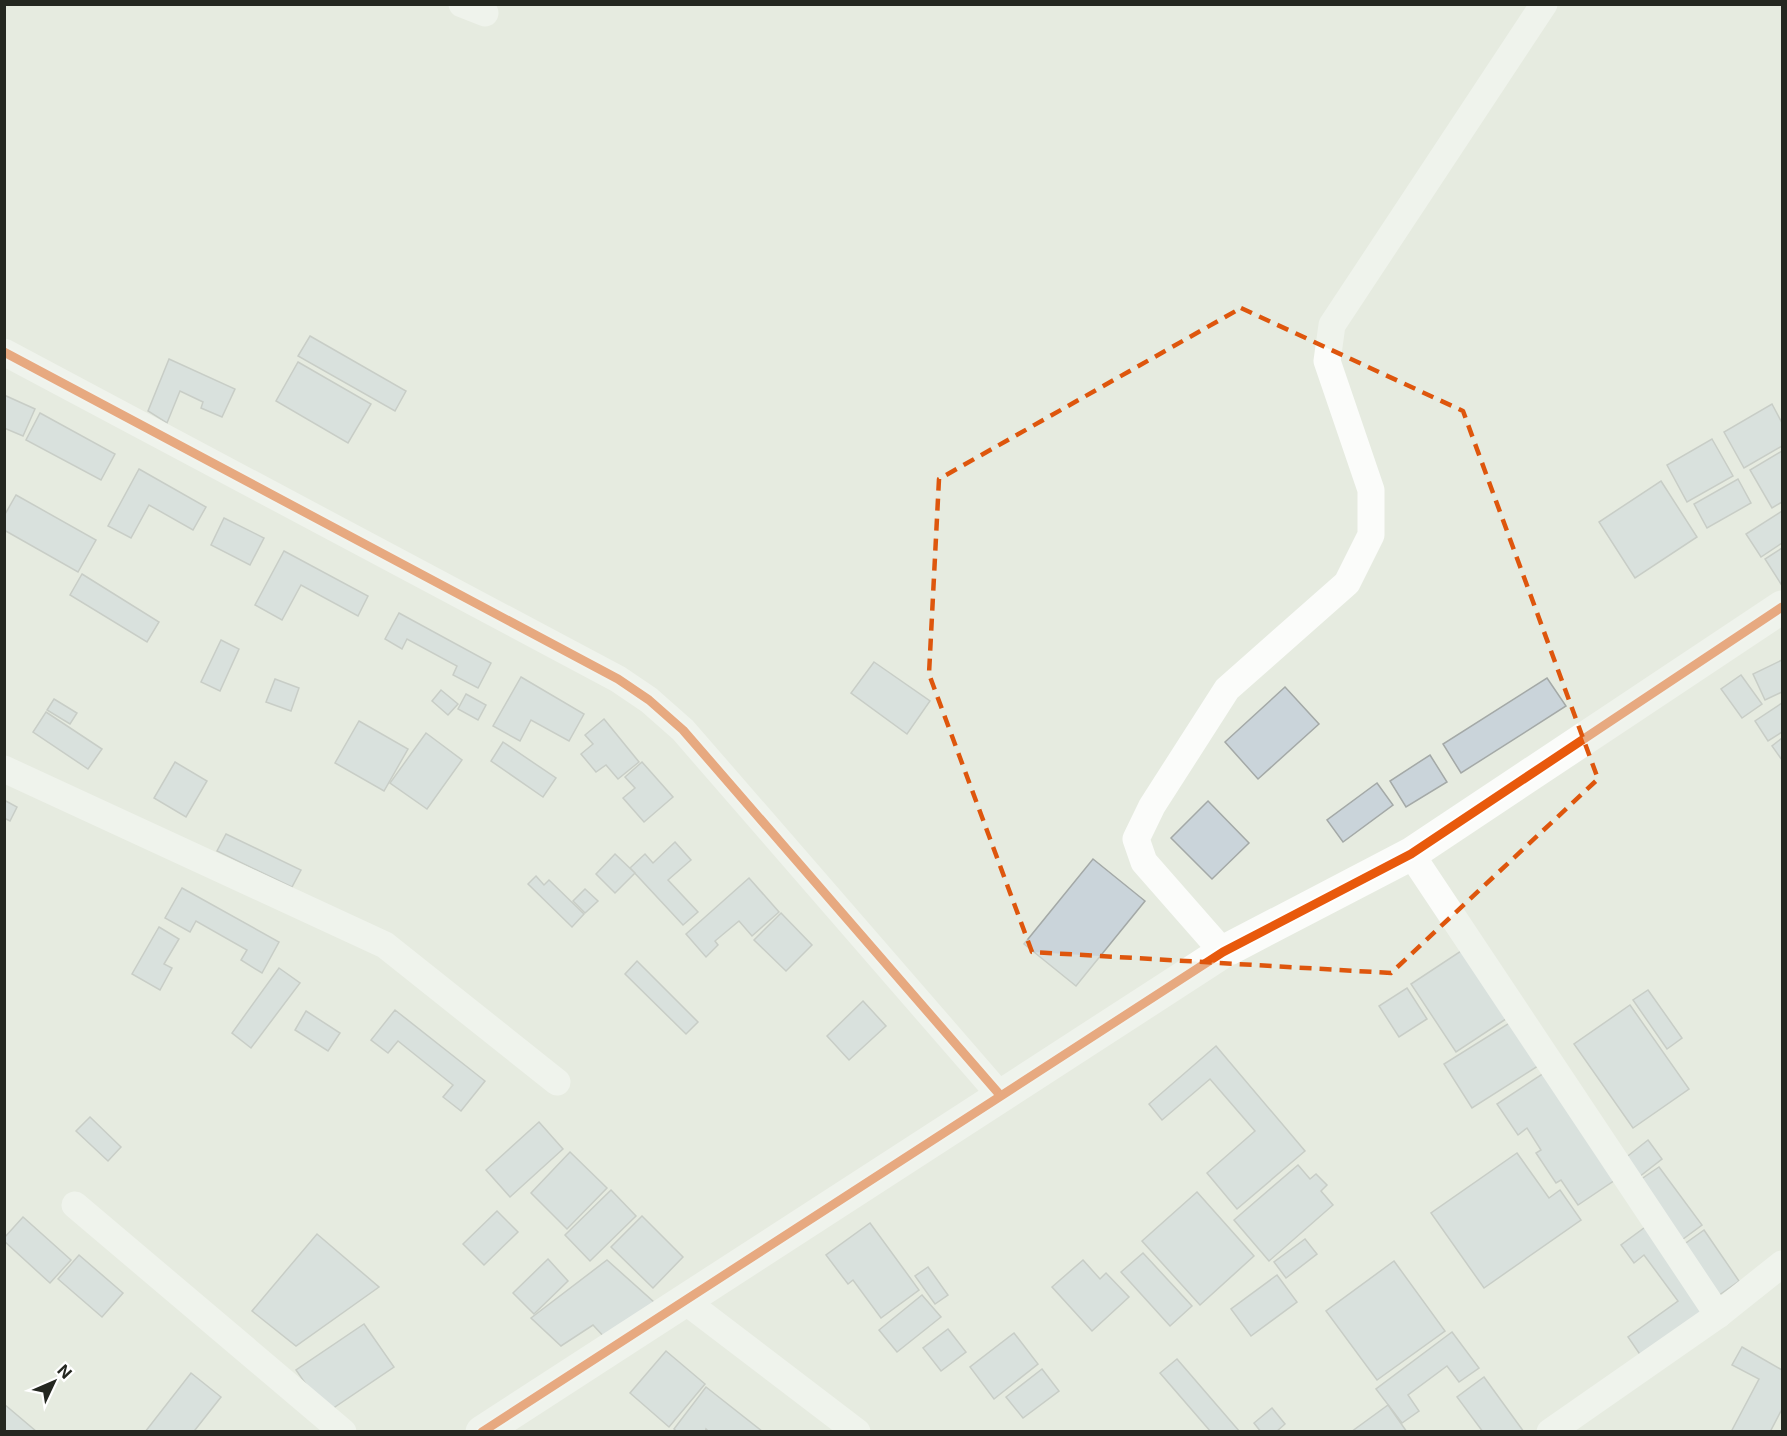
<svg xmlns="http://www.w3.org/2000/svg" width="1787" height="1436" viewBox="0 0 1787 1436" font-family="Inter,sans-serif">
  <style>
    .building { fill: #cad4da; stroke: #a4a9a7; stroke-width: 1.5 }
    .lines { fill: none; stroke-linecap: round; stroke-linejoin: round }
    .minor { stroke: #fbfcfa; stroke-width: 27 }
    .tertiary { stroke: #fbfcfa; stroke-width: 33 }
    .cycleway-casing { stroke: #fff; stroke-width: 13 }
    .cycleway { stroke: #e8590c; stroke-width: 9 }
    .marked { fill: none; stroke: #de560d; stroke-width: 4.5; stroke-dasharray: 12 8; stroke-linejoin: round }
  </style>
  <rect width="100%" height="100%" fill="#e6ebe0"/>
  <g class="building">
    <path d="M310,336L406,391L395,411L298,356Z"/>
    <path d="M169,359L235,389L222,417L201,408L203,402L180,391L167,423L148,411Z"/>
    <path d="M298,362L371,404L348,443L276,401Z"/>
    <path d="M4,395L35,409L23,436L4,428Z"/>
    <path d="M1772,404L1782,423V446L1744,468L1724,432Z"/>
    <path d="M40,413L115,454L101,480L26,440Z"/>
    <path d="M1712,439L1733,476L1687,502L1667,465Z"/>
    <path d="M1782,451V502L1772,508L1750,470Z"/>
    <path d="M139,469L206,507L193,530L149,505L131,538L108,526Z"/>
    <path d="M1738,479L1751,503L1707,528L1694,504Z"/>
    <path d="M1661,481L1697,537L1635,578L1599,522Z"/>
    <path d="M16,495L96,540L78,572L4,530V516Z"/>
    <path d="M1782,511V543L1761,557L1746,534Z"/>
    <path d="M224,518L264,538L250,565L211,545Z"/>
    <path d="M1782,548V583L1781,584L1765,559Z"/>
    <path d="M284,551L368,596L358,616L301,585L282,620L255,605Z"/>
    <path d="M82,574L159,622L147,642L70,595Z"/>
    <path d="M399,613L491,663L478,688L453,675L457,666L407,639L402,649L385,639Z"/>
    <path d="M221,640L239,649L220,691L201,682Z"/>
    <path d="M1782,660V692L1765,700L1753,674Z"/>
    <path d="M874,662L930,701L907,734L851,693Z"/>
    <path d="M1741,675L1762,704L1742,718L1721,689Z"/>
    <path d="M521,677L584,714L569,741L531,720L520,741L493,726Z"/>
    <path d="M1547,678L1566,706L1461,773L1443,744Z"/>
    <path d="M275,679L299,688L291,711L266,702Z"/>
    <path d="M1285,687L1319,724L1258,779L1225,742Z"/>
    <path d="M441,690L458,704L448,715L432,701Z"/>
    <path d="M466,694L486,705L478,720L458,709Z"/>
    <path d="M54,699L77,713L70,724L47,710Z"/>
    <path d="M1782,703V732L1768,741L1755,721Z"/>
    <path d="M46,712L102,749L88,769L33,732Z"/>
    <path d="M604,719L639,762L618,779L606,765L596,772L581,754L593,744L585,735Z"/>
    <path d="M359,721L408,749L384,791L335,763Z"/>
    <path d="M426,733L462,760L427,809L390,783Z"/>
    <path d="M1782,738V760L1772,746Z"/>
    <path d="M503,742L556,778L543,797L491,761Z"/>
    <path d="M1430,755L1447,782L1406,807L1390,781Z"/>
    <path d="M175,762L207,781L186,817L154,798Z"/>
    <path d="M642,762L673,797L644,822L623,798L635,788L625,777Z"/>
    <path d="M1377,783L1393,805L1343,842L1327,820Z"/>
    <path d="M4,800L17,807L10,821L4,818Z"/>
    <path d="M1208,801L1249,843L1212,879L1171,838Z"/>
    <path d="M226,834L301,870L292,887L217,851Z"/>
    <path d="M675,842L691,860L668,880L698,912L683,925L630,868L645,854L653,863Z"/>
    <path d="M615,854L635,873L615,893L596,874Z"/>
    <path d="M1093,859L1145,901L1076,986L1024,944Z"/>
    <path d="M536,876L544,885L549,880L584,914L572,927L528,884Z"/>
    <path d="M749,878L779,912L752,936L739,921L715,941L718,945L706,957L686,934Z"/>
    <path d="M182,888L279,942L262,973L241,960L247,950L196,921L190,932L165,918Z"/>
    <path d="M585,889L598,901L585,913L573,901Z"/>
    <path d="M781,913L812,945L786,971L754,940Z"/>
    <path d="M159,927L179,939L164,964L172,968L160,990L132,974Z"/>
    <path d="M1464,949L1509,1017L1456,1052L1411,984Z"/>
    <path d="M637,961L698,1022L686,1034L625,974Z"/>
    <path d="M279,968L300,983L251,1048L232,1033Z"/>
    <path d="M1407,988L1427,1019L1399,1037L1379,1006Z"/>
    <path d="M1648,990L1682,1038L1667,1049L1633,1000Z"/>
    <path d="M863,1001L886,1026L849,1060L827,1036Z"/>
    <path d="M1630,1005L1689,1089L1633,1128L1574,1044Z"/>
    <path d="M395,1010L485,1081L461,1111L443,1097L453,1085L398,1041L388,1053L371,1040Z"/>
    <path d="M306,1011L340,1033L328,1051L295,1030Z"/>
    <path d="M1511,1022L1538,1066L1472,1108L1444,1064Z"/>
    <path d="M1216,1046L1305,1151L1237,1209L1207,1173L1255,1131L1210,1079L1162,1120L1149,1104Z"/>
    <path d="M1547,1071L1618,1178L1578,1205L1561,1180L1556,1183L1536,1153L1541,1150L1527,1128L1518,1135L1497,1104Z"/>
    <path d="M90,1117L121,1147L108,1161L76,1131Z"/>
    <path d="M539,1122L563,1149L510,1197L486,1170Z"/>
    <path d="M1648,1140L1662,1159L1639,1177L1624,1159Z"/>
    <path d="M570,1152L607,1188L567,1229L531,1193Z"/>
    <path d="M1517,1153L1549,1198L1560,1190L1581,1220L1484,1288L1431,1213Z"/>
    <path d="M1298,1165L1310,1179L1316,1174L1327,1185L1321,1191L1333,1205L1269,1261L1234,1220Z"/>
    <path d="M1659,1167L1702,1225L1679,1242L1637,1182Z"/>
    <path d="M611,1190L636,1216L590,1261L565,1235Z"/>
    <path d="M1197,1192L1254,1256L1200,1305L1142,1241Z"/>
    <path d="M497,1211L518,1232L484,1265L463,1244Z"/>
    <path d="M642,1216L683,1257L653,1288L611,1247Z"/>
    <path d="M23,1217L71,1260L50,1283L4,1241V1238Z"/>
    <path d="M870,1223L919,1290L881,1318L853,1280L848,1284L826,1255Z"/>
    <path d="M1648,1225L1708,1308L1641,1356L1628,1337L1678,1301L1644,1255L1634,1263L1621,1245Z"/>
    <path d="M1704,1230L1739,1281L1715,1298L1679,1248Z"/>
    <path d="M317,1234L379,1287L296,1346L252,1311Z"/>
    <path d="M1305,1239L1317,1254L1286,1278L1274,1262Z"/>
    <path d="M1143,1253L1192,1306L1170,1326L1121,1272Z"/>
    <path d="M79,1255L123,1293L102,1317L58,1279Z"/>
    <path d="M548,1259L568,1281L534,1314L513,1293Z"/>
    <path d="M607,1260L655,1303L606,1339L593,1325L561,1346L531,1318Z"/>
    <path d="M1083,1260L1100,1279L1106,1273L1129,1297L1092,1331L1052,1287Z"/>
    <path d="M1394,1261L1445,1331L1377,1380L1326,1311Z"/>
    <path d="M928,1267L948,1295L935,1304L915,1276Z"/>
    <path d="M1277,1275L1297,1302L1251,1336L1231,1309Z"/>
    <path d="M922,1295L941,1317L897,1352L879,1330Z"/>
    <path d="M364,1324L394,1367L326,1413L296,1370Z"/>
    <path d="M948,1329L966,1352L941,1371L923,1348Z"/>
    <path d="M1452,1332L1479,1368L1459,1382L1447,1366L1408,1395L1419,1411L1402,1423L1376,1389Z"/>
    <path d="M1014,1333L1038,1364L994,1399L970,1367Z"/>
    <path d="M1742,1347L1782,1370V1409L1770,1432H1731L1759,1379L1732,1365Z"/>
    <path d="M666,1351L705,1384L669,1427L630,1393Z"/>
    <path d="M1177,1359L1240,1432H1211L1160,1373Z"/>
    <path d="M1042,1369L1059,1391L1023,1418L1006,1397Z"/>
    <path d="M191,1373L221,1397L195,1430L197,1432H145Z"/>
    <path d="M1484,1377L1524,1432H1483L1457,1397Z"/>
    <path d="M706,1387L763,1432H709L706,1429L705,1432H677L674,1429Z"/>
    <path d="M4,1404L37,1432H4Z"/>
    <path d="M1388,1405L1407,1432H1351Z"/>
    <path d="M1272,1408L1285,1424L1276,1432H1261L1254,1423Z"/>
  </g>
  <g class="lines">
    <g class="minor">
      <path d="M462,4L485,13"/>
      <path d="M4,352L618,679L649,700L683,730L1000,1095"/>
      <path d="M4,769L385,945L557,1082"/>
      <path d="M1411,854L1718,1315"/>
      <path d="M1223,952L1144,862L1136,839L1152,806L1227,689L1347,583L1371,535V490L1327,361L1332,325L1544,4"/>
      <path d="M75,1205L343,1432"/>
      <path d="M684,1300L857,1432"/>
      <path d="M1550,1432L1718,1315L1782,1264"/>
    </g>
    <path class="tertiary" d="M482,1432L1223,952L1411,854L1782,607"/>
    <defs>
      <g id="cycleway">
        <path d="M4,352L618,679L649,700L683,730L1000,1095"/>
        <path d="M482,1432L1223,952L1411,854L1782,607"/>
      </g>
    </defs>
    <use href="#cycleway" class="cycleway-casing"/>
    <use href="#cycleway" class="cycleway"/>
  </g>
  <path d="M0 0H1787V1436H0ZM1241,308L1463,411L1598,779L1391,973L1032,952L929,674L939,479Z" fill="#e6ebe0" fill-opacity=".55" fill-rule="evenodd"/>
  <path class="marked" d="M1241,308L1463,411L1598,779L1391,973L1032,952L929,674L939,479Z"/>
  <rect width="1787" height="1436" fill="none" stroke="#242720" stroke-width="12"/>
  <g transform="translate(54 1382) rotate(46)" stroke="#ffffff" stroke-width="4.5" paint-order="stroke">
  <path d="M0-4.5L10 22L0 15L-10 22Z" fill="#242720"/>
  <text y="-9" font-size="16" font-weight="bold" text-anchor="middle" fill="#242720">N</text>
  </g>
</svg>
